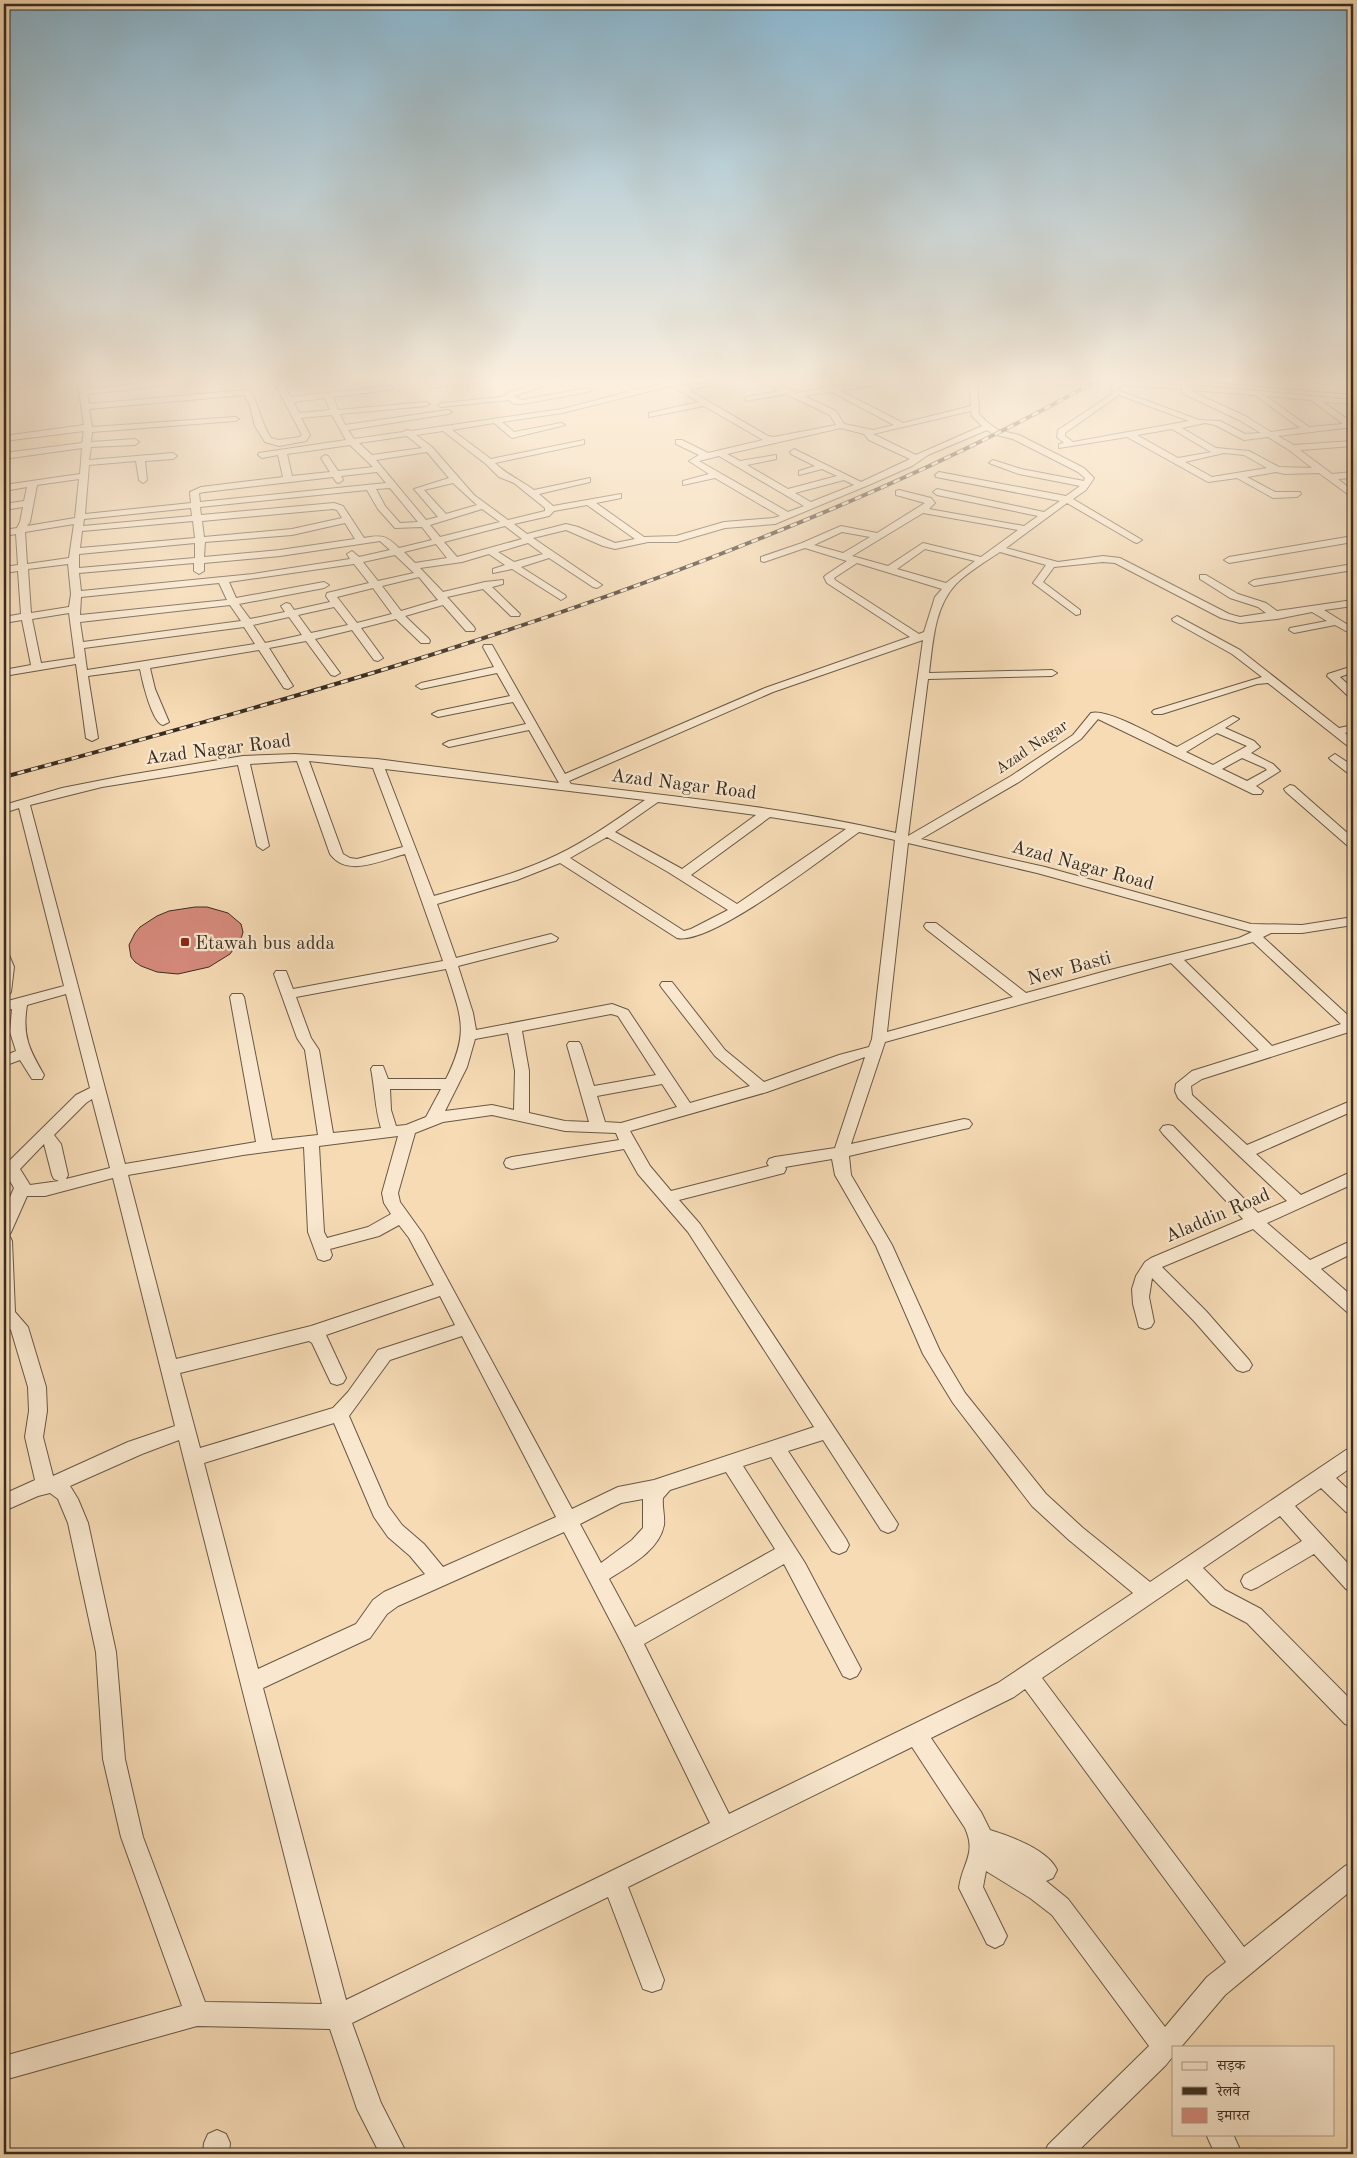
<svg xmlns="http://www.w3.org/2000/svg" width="1357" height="2158" viewBox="0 0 1357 2158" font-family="'Old Standard TT','Noto Serif Devanagari',serif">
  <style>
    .building { fill: #d78a7d; stroke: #392c20 }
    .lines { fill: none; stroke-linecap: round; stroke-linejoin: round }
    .minor-casing { stroke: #685845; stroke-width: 2 }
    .highway-casing { stroke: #392c20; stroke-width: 2 }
    .minor { fill: #f9e8cf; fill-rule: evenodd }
    .highway { fill: #f6dbb5; fill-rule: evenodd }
    .rail-casing { stroke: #392c20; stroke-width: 4 }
    .rail { stroke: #f9e8cf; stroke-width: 2.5; stroke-dasharray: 7; stroke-linecap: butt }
    .poi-dot { fill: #8f2418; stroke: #f9e8cf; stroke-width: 2 }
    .labels { text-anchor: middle; stroke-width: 4.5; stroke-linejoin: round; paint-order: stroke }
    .far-street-label { font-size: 16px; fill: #392c20; stroke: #f9e8cf }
    .street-label { font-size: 19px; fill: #392c20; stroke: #f9e8cf }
    .poi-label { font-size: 19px; fill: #392c20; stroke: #f9e8cf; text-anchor: start }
  </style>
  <rect width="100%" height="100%" fill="#f6dbb5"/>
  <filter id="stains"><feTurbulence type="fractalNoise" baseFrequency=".004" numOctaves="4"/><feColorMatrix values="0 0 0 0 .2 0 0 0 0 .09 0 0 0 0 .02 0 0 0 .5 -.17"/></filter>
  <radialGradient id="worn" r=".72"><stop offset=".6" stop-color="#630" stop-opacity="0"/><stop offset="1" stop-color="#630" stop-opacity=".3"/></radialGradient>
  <path class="building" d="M195,907H207L228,913L241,924L243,932L241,939L230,954L209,967L178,974L157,972L141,966L135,962L131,957L129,945L135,933L140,927L157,916L169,911Z"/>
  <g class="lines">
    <defs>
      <g id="minor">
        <path d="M55,378H74L70,380L4,389V385Z"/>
        <path d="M77,378H85L87,389L196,378H219L215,380L87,394L89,404L247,390H250C259,406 261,423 271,438L279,440L300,437L302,435L272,378H280L282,382L335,378L350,379L346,381L285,387L290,397L390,386L394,388L390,390L333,397L338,410L426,402L430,404L426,406L340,414L345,425L448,410L452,412L448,414L348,430L354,439L403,432L407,430L411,431L562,409L628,392L607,378H616L636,390L685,378H697L679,384L683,386L713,381V385L689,390L768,436L774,437L836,425L830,415L786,394L746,401V397L779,391L755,378H765L797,393L825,388L807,378H816L834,387L892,378H909L905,380L841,391L903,423L971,406L969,378H977L979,414L987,422L998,430L1019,435L1084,468L1094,478L1086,490L1073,499L1142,540L1137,543L1134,542L1067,503L1006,548L1058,562L1103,556L1120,558L1229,614L1240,617L1266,613L1258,607L1230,598L1200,579V575H1206L1238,594L1266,603L1277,611L1353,600V606L1324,610L1353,628V635L1335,625L1294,633L1289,630L1290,628L1327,621L1312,612L1277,619L1240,623L1221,618L1115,563L1103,562L1054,567L1043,582L1080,610V614L1076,615L1033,583L1046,565L1000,552C985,562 968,572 956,584C934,607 933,643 929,673L1052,670L1057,673L1052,676L928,679L908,836L1011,776L1073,735L1091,713C1108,708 1160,739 1177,747L1233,716L1239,719L1225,728L1254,741L1260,747L1251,753L1273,764L1280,771L1256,786L1263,791L1261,794H1253L1098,719L1081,739L1019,782L921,839L1045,867L1251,924L1302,925L1353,917V925L1302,933H1271L1263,937L1353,1020V1033L1349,1032L1202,1079L1191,1086L1192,1095L1247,1145L1353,1100V1111L1256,1154L1301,1195L1353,1171V1184L1267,1223L1310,1260L1353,1240V1253L1321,1269L1353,1297V1314L1347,1312L1253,1229L1162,1267L1206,1311L1249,1360L1252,1365L1249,1370L1243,1372L1237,1370L1194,1321L1152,1278L1149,1297L1154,1322L1151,1327L1145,1329L1139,1327L1133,1304L1132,1289L1136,1276L1145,1262L1151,1258L1243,1219L1163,1134L1160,1130L1163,1126L1168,1125L1173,1126L1258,1213L1287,1201L1178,1098L1175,1091L1176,1084L1192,1071L1259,1050L1171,963L885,1042L851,1144L964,1119L969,1120L972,1124L969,1128L964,1129L849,1156L851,1175L892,1245L940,1351L965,1393L1046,1494L1083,1528L1150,1582L1346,1450L1353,1448V1466L1336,1478L1353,1494V1514L1346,1512L1321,1488L1295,1506L1353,1569V1592L1346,1589L1314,1554L1258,1587L1251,1590L1244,1587L1241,1581L1244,1575L1302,1541L1280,1516L1203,1568L1225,1590L1261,1609L1353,1702V1727L1345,1724L1247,1623L1211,1604L1187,1579L1042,1678L1244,1947L1345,1866L1353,1863V1889L1225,1995L1181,2047H1173V2056L1166,2065L1075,2154H1044L1048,2145L1149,2046L1052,1915L1030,1898L986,1871L983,1887L1007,1936L1003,1944L995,1948L987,1944L959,1888C962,1863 977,1854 965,1828L912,1747L628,1887L664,1980L661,1989L652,1992L643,1989L608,1897L352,2023L381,2103L407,2154H380L357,2109L330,2029L197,2026L4,2080V2056L182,2006L121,1837L103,1759L96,1652L68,1523L58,1499L50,1493L38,1496L4,1511V1494L35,1480L25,1437L29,1411L28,1387L11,1330L4,1323V1211L14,1188L10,1181L4,1184V1166L76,1095L90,1088L66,994L27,1005C22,1036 29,1049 44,1075L42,1079H32L20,1060L4,1066V1056L16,1051L10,1032L12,1009L4,1011V1002L64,986L19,808L4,813V805L62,788L123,776L243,756L295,754L377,759L559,783L529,730L449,747L443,744L449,741L526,724L513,702L438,717L432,714L438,711L510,696L497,673L421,689L416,686L421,683L494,667L483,647L484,645H492L565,774L765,688L910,637L827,583L824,577L826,575L847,561L805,548L764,562L761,561V557L802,543L841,526L877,533L925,503L896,495V491L899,490L931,498L935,503L929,509L1024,526L1038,516L937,495L933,492L937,489L1044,512L1060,501L936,477L935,475L939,472L1066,496L1080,486L1019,474L989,463L993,460L1021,469L1084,481L1085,478L1078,472L1013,439L992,434L987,430L928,455L912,466L871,484L775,524L725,528L677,542H648L615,549L603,546L566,530L533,538L602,585L597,588L593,587L549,558L521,567L565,595L566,597L561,600L512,569L493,573V569L505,565L489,554L462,562L420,568L443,592L485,582L503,580V584L492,587L520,614L519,616H511L483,589L447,597L474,627L475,629L474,631H466L443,605L405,616L429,639L430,641L429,643H421L396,619L361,628L383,658L378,661L374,660L352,630L315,639L340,673L335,676L331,675L306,641L269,648L293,686L288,689L284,688L259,650L150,668L155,689L169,722L163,725C152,723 142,680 140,669L88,676L98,738L92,741L86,738L76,664L4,676V670L31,665L22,620L4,623V617L21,614L18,571L4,573V567L18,565L16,534L4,536V530L17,528L20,522L23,507L4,510V504L24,501L27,487L4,491V485L80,474L82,448L4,459V453L82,443L84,431L4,441V436L84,425ZM671,386L699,402L649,413V417L704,406L763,440L708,453L682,440H676V444L699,455L689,461L709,474L683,481V485L715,478L780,516L773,518L724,522L676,536L644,537L596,503L621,498V494L553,506L539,494L590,482V478L534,490C521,480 507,475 495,463L584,444V440L491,459L452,430L494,423L512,438L565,425L561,423L514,432L502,422L562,413ZM832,392L894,425L873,430L844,424L836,411L804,396ZM244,395L249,403L255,426L265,442L279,446L306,441L310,435L301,418L332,415L346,440L259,453L258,455L262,458L278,455L283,477L201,487L190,492L191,503L85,514L89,465L136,461L139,480L143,483L147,480L145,461L173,459L177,456L173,453L89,460L91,447L135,445L139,442L135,439L91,442L92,432L235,421L239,419L235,417L92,427L89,409ZM325,398L330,410L299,413L293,402ZM971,411L972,416L982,426L916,455L873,434ZM841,428L864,434L869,440L910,459L861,482L794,449L790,452L791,454L815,466L799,471V475L822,469L837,476L788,489L747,465L776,459V455L740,461L727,454ZM443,431L486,464L499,477L514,483L545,508V511L508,520L474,495L432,447L416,435ZM407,436L422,448L372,455L359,443ZM350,445L373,467L338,471L328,456L325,455L321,458L330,472L292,476L287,454ZM427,452L449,478L414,489L438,517L426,520L376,460ZM719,456L804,506L788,512L699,461ZM377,472L386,483L200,502L199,493L205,492L333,477L336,482L339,483L343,480L341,476ZM79,479L75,518L27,526L30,522L37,485ZM844,480L854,485L811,502L795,493ZM453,483L477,505L446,514L424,490ZM390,488L418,522L400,523L385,506L376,489ZM367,490L378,509L395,528L422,527L432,540L399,548C385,535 382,535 364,538L343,506L334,503L201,515L200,507ZM587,505L635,539L615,543L578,527L566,524L527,534L514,524L549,516L554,511ZM191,508L192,516L83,526L84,519ZM333,509L337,510L342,518L292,529L204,537L202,521ZM482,509L500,522L440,537L430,525ZM923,513L1018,530L981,557L923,543L888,566L852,556ZM193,521L195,538L80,548L82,531ZM345,523L355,539L280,550L204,557L205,542L292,535ZM74,524L69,558L27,564L25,532ZM505,526L522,539L457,557L444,542ZM842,532L870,537L843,553L814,545ZM380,541L390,550L359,557L352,551L347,554L350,559L253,574L81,591L79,573L194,563V571L199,574L204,571V563L280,556ZM195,543V558L79,568V554ZM528,543L543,554L514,562L498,552ZM436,544L447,558L415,563L404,552ZM925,549L975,561L946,583L897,569ZM395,555L414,573L378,581L363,562ZM857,563L942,589L935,597L924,632L919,634L835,580L834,578ZM68,564L71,594L69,607L31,613L28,569ZM354,564L369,583L327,593L326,596L330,602L294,610L290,604L286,603L281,606L285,612L250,619L239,604L324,588L329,585L324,582L236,598L229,582ZM419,577L438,600L401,611L382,586ZM219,583L227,600L80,615L81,597ZM373,588L392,614L357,623L337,597ZM230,605L241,621L83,642L80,622ZM334,607L348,625L311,633L298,615ZM69,613L75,658L41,663L32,619ZM289,617L302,635L265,643L253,625ZM244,627L255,644L87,670L84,648ZM923,640L896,833C790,808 680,797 571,784L569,781L773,692ZM1217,733L1247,746L1213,765L1186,752ZM1242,758L1265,768L1267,770L1247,781L1222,769ZM297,761L330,854C347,878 382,860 405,854L443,961L293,989L286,971H276L274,974L297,1038L305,1050L318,1135L272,1140L244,997L242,994H232L230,997L256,1142L125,1164L30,805L102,787L238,765L257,846L263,850L269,846L250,764ZM309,761L373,768L403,847L357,859L350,858L343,854ZM385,769L645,800C616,820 588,840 557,855C518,874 476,884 434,896ZM658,802L756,815L682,869L615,832ZM770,817L846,829L737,904L691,875ZM859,832L895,840L872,1039L869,1047L839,1055L764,1082L725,1050L672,982H662L660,985L662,988L715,1056L750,1086L690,1103L628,1010L612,1004L476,1030L473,1013L458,966L556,941L558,938L551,934L456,958L437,904L517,880L560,863L677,938C711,946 828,854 859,832ZM607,837L668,872L728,910L691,929L684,931L570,858ZM908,843L1037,873L1252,932L1239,938L1106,971L1026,993L936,923H926L924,926L926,929L1013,997L887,1032ZM1253,942L1341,1024L1272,1046L1184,960ZM446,969C461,1017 470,1031 446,1079H388L383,1066H373L371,1069C375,1089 375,1109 381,1128L333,1133L319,1050L311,1038L296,997ZM611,1014L618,1016L656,1075L594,1086L581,1045L579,1042H569L567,1045L589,1122L565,1121L529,1113V1071L522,1031ZM508,1033L515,1071L514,1110L492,1105L445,1111L467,1067L475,1039ZM865,1057L835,1148L775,1157L769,1159L767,1163L769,1166L671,1191L650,1166L630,1131L767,1092ZM662,1084L677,1107L621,1123L605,1122L597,1096ZM390,1089H441L426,1117L406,1125L396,1126L391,1110ZM92,1099L110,1168L66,1179L68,1175L61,1144L54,1135L86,1103ZM492,1115L565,1131L616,1133L619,1140L512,1157L506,1159L504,1163L506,1167L512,1169L624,1149L638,1174L688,1232L814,1427L654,1480L618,1487L572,1509L423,1234L400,1202L398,1193L415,1133L443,1122ZM398,1136L382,1193L384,1203L391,1214L368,1227L327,1238L324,1232L319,1146ZM44,1144L52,1175L54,1179L59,1181L30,1185L20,1169ZM304,1147L308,1232L318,1259L324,1261L330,1259L332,1255L330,1249L379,1236L399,1225L409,1238L434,1285L311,1326L176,1359L128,1175L243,1155ZM832,1159L835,1175L876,1246L923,1354L953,1403L1032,1506L1069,1540L1133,1593L998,1683L729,1814L644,1644L784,1564L843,1676L850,1679L857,1676L861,1669L805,1563L743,1466L771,1457L832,1551L839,1554L846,1551L849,1545L846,1539L788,1451L823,1440L881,1530L888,1533L895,1530L898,1524L700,1224L679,1200L784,1173L786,1169L785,1167ZM113,1178L175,1426L128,1442L53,1476L43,1437L47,1411L46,1387L28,1327L15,1312L12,1241L10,1237L6,1235L10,1234L12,1230L27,1196H45ZM440,1296L455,1325L378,1350L348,1392L333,1408L200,1448L180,1373L309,1341L312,1343L331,1383L337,1385L343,1383L346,1378L326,1335ZM462,1336L556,1517L443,1567L424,1544L402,1525L388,1506L349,1416L390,1360ZM334,1423L374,1517L388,1537L410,1556L425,1574L384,1592L373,1600L356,1624L258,1669L204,1463ZM179,1440L322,2004L205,2002L143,1837L125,1759L116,1652L88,1523L78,1499L70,1486L142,1454ZM726,1472L775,1549L635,1627L609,1579C629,1566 659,1551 664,1525C665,1516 662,1507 663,1498L670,1490ZM643,1499V1528L632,1540L601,1563L580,1524L621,1503ZM564,1532L624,1647L710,1823L346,2000L263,1688L370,1638L387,1614L398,1606ZM1025,1689L1226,1962L1207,1977L1165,2027L1068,1899L1046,1881L1053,1878L1057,1870C1048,1850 1010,1836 990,1830L981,1812L931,1738L1014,1697Z"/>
        <path d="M481,378H501L497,380L431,388L427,386L431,384Z"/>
        <path d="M557,378H568L514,396L522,400L588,388L592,390L588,392L522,404H514L509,400L442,407L438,405L442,403L502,397L510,392Z"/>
        <path d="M1340,378H1353V380H1344Z"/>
        <path d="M1116,381L1227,388L1353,400V404L1323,402L1353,423V427L1278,436L1294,445L1353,441V446L1300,450L1332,474L1353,472V478L1338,479L1353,491V498L1319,473L1285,474L1276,472L1247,477L1275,492H1300L1301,494L1297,497L1273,498L1237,478L1208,482L1127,437L1059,448V444L1064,443L1057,437L1058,430L1111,395L1113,392L1111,387ZM1121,385L1182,389V393L1239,420L1261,433L1245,434L1220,421L1199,420L1120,391L1119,387ZM1189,390L1255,395L1300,428L1271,432L1245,416ZM1119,395L1189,421L1073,442L1065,436V433ZM1266,396L1311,400L1343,424L1309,427ZM1205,423L1215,425L1244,440L1268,437L1289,450L1312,468L1279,467L1249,451L1216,448L1182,428ZM1172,429L1211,452H1212L1178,458L1137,435ZM1224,453L1244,455L1267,468L1212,477L1185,462Z"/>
        <path d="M1353,536V542L1229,563L1224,560L1229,557Z"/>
        <path d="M1353,564V570L1254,586L1249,583L1254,580Z"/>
        <path d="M1177,616L1240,650L1339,728L1353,725V731L1345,733L1353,739V748L1349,747L1268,683L1257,684L1162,714H1154L1152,712L1154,710L1262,677L1232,654L1173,621L1172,619Z"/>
        <path d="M1353,666V672L1340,677L1353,689V698L1349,697L1327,676L1328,674Z"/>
        <path d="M1335,754L1353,766V774H1349L1331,760L1329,758Z"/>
        <path d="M1290,785L1294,786L1353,838V848L1349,847L1286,792L1284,789Z"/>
        <path d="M4,954L9,955L14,967L11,992L9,995L4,996Z"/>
        <path d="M217,2130L226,2134L230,2143L229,2154H203L204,2143L208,2134Z"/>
        <path d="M1206,2134H1233L1242,2154H1215Z"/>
      </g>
      <path id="highway" d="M1194,378H1237L1353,387V394L1200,381Z"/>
    </defs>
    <use href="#minor" class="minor-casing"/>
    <use href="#highway" class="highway-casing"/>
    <use href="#minor" class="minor"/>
    <use href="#highway" class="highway"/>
    <defs>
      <path id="rail" d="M4,777C260,708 515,637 761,538C877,492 992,440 1101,378"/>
    </defs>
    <use href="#rail" class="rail-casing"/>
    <use href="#rail" class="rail"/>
  </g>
  <linearGradient id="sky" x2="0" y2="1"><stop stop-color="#8ab7d0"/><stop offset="0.56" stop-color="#fbefde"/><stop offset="1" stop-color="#fbefde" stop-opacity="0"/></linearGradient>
  <rect width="1357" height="680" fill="url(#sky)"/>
  <rect class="poi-dot" x="180" y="937" width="10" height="10" rx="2.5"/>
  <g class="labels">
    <g class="far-street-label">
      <text transform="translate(1031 746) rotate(-34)" y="6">Azad Nagar</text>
    </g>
    <g class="street-label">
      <text transform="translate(218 748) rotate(-7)" y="7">Azad Nagar Road</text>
      <text transform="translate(684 783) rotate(7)" y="7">Azad Nagar Road</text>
      <text transform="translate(1083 864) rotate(15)" y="7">Azad Nagar Road</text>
      <text transform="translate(1069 967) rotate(-15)" y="7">New Basti</text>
      <text transform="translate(1217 1214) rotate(-23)" y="7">Aladdin Road</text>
    </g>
    <g class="poi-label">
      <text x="195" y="949">Etawah bus adda</text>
    </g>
  </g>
  <rect width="1357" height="2158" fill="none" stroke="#f6dbb5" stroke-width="20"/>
  <rect x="5" y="5" width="1347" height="2148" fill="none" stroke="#392c20" stroke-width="2.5"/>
  <rect x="10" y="10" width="1337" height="2138" fill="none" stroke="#392c20"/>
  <rect x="1172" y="2046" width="162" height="90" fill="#f9e8cf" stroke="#ac9d89"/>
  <rect x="1182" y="2062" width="25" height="8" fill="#f9e8cf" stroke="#ac9d89"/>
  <text x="1217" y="2070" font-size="15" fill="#392c20">सड़क</text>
  <rect x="1182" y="2087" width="25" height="8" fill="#392c20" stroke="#ac9d89"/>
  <text x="1217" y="2096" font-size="15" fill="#392c20">रेलवे</text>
  <rect x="1182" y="2108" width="25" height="15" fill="#d78a7d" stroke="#ac9d89"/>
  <text x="1217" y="2120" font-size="15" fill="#392c20">इमारत</text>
  <rect width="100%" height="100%" filter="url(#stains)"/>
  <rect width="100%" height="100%" fill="url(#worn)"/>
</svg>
